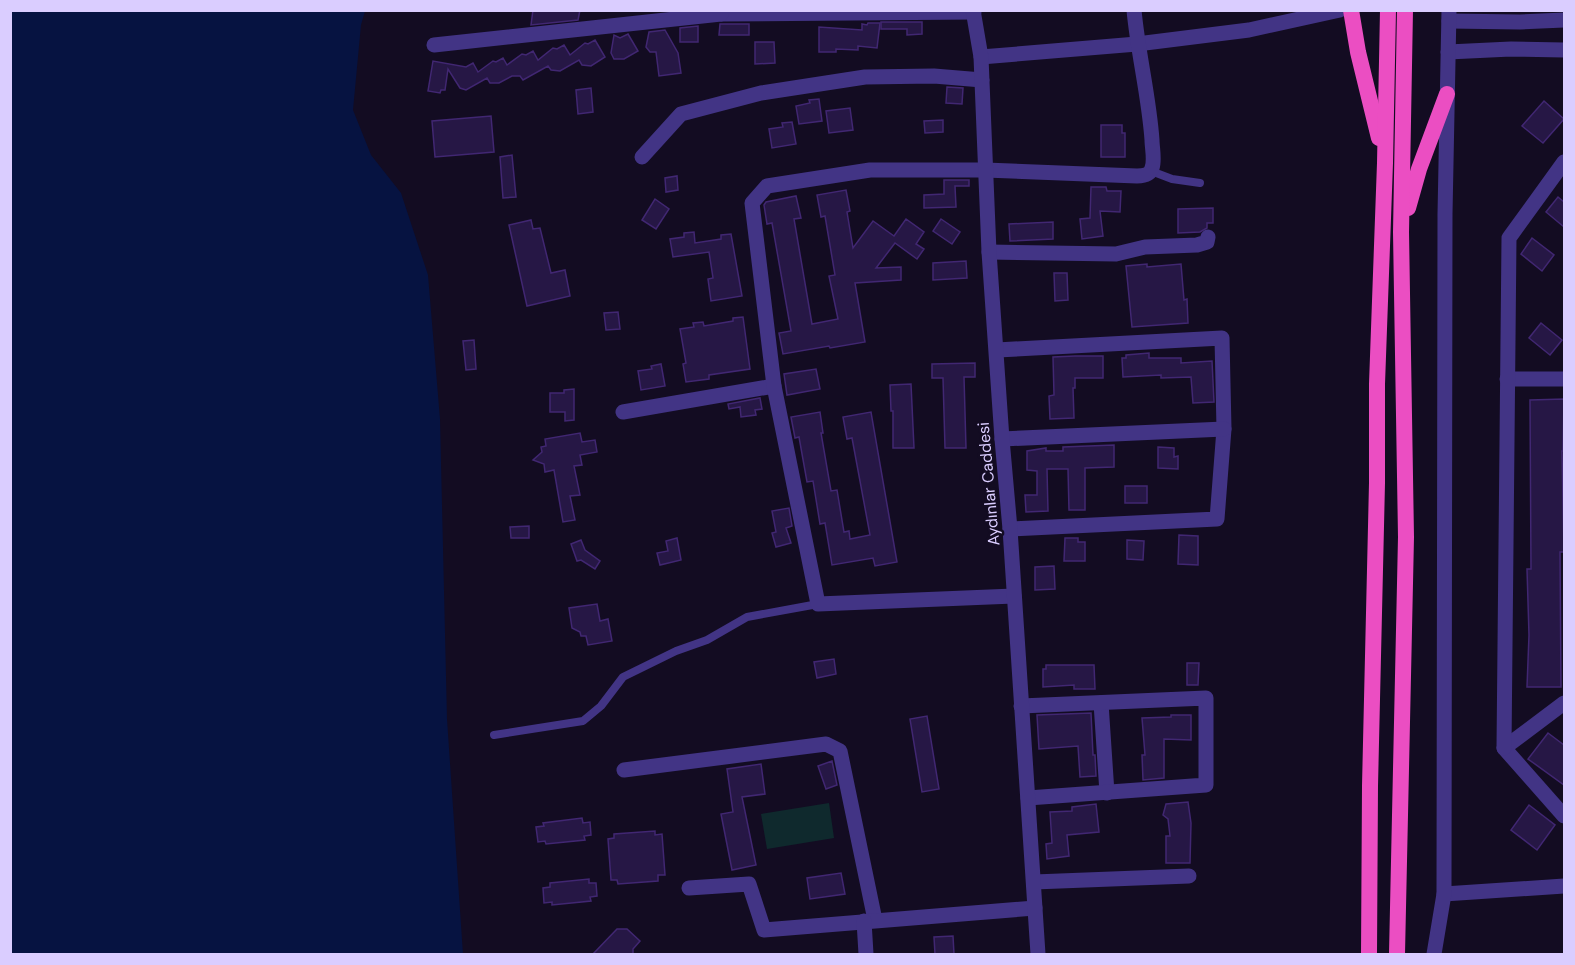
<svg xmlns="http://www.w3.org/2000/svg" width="1575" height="965" viewBox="0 0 1575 965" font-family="'DM Sans',sans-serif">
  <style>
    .green { fill: #0f292d }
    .water { fill: #061341 }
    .building { fill: #261745; stroke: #412772; stroke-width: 1.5 }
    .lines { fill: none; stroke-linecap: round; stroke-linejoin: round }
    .service { stroke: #423485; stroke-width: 8 }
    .minor { stroke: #423485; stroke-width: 15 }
    .tertiary { stroke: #423485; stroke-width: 15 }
    .trunk { stroke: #eb4ec2; stroke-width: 16 }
    .labels { text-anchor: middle; stroke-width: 5; stroke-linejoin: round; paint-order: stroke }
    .street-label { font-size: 16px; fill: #dacdff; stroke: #130c22 }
  </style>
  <rect width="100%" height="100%" fill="#130c22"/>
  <path class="green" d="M829,803L834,838L767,849L761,814Z"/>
  <path class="water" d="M10,11H365L361,25L353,110L371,155L401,193L428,275L440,419L447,719L463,954H11Z"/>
  <g class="building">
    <path d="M533,10H580L578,20L531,25Z"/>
    <path d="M881,22H922V34L907,35V29H881Z"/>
    <path d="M868,23H880L877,48L858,46V50L836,49V52H819V27L862,30V24L867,25Z"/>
    <path d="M720,24H749V35H719Z"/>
    <path d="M698,26V42H680V28Z"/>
    <path d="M665,30L678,53L681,73L659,76L656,52H650L646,47L649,32Z"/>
    <path d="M628,34L638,51L624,59H614L611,53L614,35L620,38Z"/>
    <path d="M595,40L605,57L591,66L582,65L579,60L560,71L551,70L548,66L523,80L520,76H512L499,83H490L487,78L466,90L460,88L448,69L445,90H441L440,93L428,91L433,61L466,67L473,63L478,72L493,61L496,62L503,58L507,65L522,54L526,55L533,51L538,60L553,48L557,49L564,45L570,55L585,43L588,44Z"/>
    <path d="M755,42H774L775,63L755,64Z"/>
    <path d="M947,87L963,88L962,104L946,103Z"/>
    <path d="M591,88L593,112L578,114L576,90Z"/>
    <path d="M819,99L822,121L799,124L796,106L810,103L809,100Z"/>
    <path d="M1544,101L1564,119L1543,143L1522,126Z"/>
    <path d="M850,108L853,130L829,133L826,111Z"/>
    <path d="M491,116L494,152L435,157L432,121Z"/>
    <path d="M943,120V132L925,133L924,121Z"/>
    <path d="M792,122L796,144L772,148L769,129L783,127L782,123Z"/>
    <path d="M1101,125H1122V133H1125V157H1101Z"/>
    <path d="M512,155L516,197L503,198L500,157Z"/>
    <path d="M677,176L678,190L666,192L665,178Z"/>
    <path d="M944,180H969V186H955L956,207L924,208V195L944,194Z"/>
    <path d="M1091,187H1106L1107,191H1121L1120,212L1100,211L1103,236L1082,239L1080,219L1090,218Z"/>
    <path d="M846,190L850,211L847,212L853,248L873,221L894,236L906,219L924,232L916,244L924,249L917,259L895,243L876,268L901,267V280L855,283L865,342L830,348L829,346L783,354L779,333L791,331L772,223L767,224L764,205L766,202L796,196L801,218L794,219L812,324L838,319L829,276L835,275L825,216L821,217L817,195Z"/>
    <path d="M1558,197L1564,202V227L1546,212Z"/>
    <path d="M655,199L669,209L656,229L642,220Z"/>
    <path d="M1213,208V223H1207V228L1200,232L1178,233V209Z"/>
    <path d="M941,219L960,232L952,244L933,231Z"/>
    <path d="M531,220L533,229L540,228L551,273L565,270L570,296L527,306L509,225Z"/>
    <path d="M1053,222V239L1010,241L1009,224Z"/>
    <path d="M694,232L695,243L721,239V235L731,234L742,296L711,301L708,279L713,278L709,252L673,257L670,239L684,237V233Z"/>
    <path d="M1532,238L1554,255L1542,271L1521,254Z"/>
    <path d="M966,261L967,278L933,280V263Z"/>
    <path d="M1147,264V267L1181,264L1184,300L1187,299L1188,323L1132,327L1126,266Z"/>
    <path d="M1054,273H1067L1068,300L1055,301Z"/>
    <path d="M618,312L620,329L606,330L604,313Z"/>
    <path d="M743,317L750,369L709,375V379L686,382L683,364L686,363L680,329L694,327L693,323L703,322L704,326L733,321V318Z"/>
    <path d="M1541,323L1562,340L1550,355L1529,338Z"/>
    <path d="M474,340L476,369L466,370L463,341Z"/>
    <path d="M1149,353V358H1181V363L1212,361L1214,402L1193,403L1191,377L1161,378V375L1123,377L1122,358H1126V355Z"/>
    <path d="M1075,356H1103V378H1075V388H1073L1074,418L1050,419L1049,396L1054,395L1053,357Z"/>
    <path d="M975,363V377H964L966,448H945L943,378H932V364Z"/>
    <path d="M661,364L665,386L641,390L638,371L652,369L651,366Z"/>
    <path d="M816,369L820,389L787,395L784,374Z"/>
    <path d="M911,384L914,448H893V411H891L890,385Z"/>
    <path d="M574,389V420L565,421V412H550V393H564V390Z"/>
    <path d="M760,398L762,409L755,410L756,415L741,417L740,407L729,409L728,404Z"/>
    <path d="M1564,399L1563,451H1562L1564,552H1560L1561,687H1527L1529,635L1527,569H1531L1530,400Z"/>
    <path d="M820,412L823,433H821L831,491L837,490L844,532L849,531L850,539L870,535L852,438L847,439L843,417L871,412L897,562L875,566L873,558L832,565L825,523L820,524L813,481L807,482L799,437L795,438L791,417Z"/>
    <path d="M580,433L582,442L595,440L597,452L580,455L582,465L574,466L580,495L570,496L575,520L563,522L554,470L545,472L544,464L533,460L542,452L541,447L546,446L545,439Z"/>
    <path d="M1114,445V467L1085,468V510H1069L1068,469H1047L1048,511L1026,512L1025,495H1037V471L1027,470V451L1046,448V451H1063V447Z"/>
    <path d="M1158,447L1174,448V457L1178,456V469L1158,468Z"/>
    <rect x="1125" y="486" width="22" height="17"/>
    <path d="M789,508L792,526L786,528L791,543L776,547L772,533L776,532L772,511Z"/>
    <path d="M529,526V538H511L510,527Z"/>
    <path d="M1179,535L1198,536V565L1178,564Z"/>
    <path d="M677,538L681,560L660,565L657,553L668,551L666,541Z"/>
    <path d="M1065,538H1078V542H1085V561H1064Z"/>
    <path d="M581,540L585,550L600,561L595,569L581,560L577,561L571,544Z"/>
    <path d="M1127,540L1144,541L1143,560L1127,559Z"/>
    <path d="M1054,566L1055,589L1035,590V567Z"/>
    <path d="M597,604L600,621L608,619L612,641L588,645L586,636H581L580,632L572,628L569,608Z"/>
    <path d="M834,659L836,674L817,678L814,662Z"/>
    <path d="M1187,663H1199L1198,685H1187Z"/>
    <path d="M1046,665H1094L1095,689H1074V685L1043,687V669H1046Z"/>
    <path d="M1091,713L1093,755H1095L1096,776L1080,777L1078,746L1039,749L1037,715Z"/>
    <path d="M1171,715H1191V740L1164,739V778L1143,780L1142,755H1145L1142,718L1171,717Z"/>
    <path d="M927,716L939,789L922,792L910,719Z"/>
    <path d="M1548,733L1564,745V785L1528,759Z"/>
    <path d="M832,761L837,785L826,789L818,766Z"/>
    <path d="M761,764L765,794L742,797L756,865L732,870L721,814L733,812L727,769Z"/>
    <path d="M1188,802L1191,823L1190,863H1166V836H1170L1168,819L1163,815L1166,804Z"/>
    <path d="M1096,804L1099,832L1067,835L1069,856L1047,859L1046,844L1052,843L1050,812L1072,811V807Z"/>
    <path d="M1529,805L1555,825L1537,850L1511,830Z"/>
    <path d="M582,818L583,823L590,822L591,835L584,836L585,840L546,844L545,841L538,842L536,827L544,826L543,823Z"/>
    <path d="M655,831V835L662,834L665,875H658V881L618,884L617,880H611L608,839L614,838V834Z"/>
    <path d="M841,873L845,894L810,899L807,878Z"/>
    <path d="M589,879V883H596L597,896L590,897L591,901L552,905V902L544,903L543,888L550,887V883Z"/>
    <path d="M617,929H627L640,941L633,949V954H593Z"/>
    <path d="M953,936L954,954H935L934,937Z"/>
  </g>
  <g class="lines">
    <g class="service">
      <path d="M1151,171L1172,179L1200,183"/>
      <path d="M494,735L583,721L601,706L623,677L676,651L707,640L747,617L818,604"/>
    </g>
    <g class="minor">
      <path d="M721,14L974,12"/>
      <path d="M1449,21L1520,22L1564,20"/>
      <path d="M434,45L721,14V10"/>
      <path d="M1448,52L1511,49L1564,50"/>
      <path d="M981,57L1137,44L1249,30L1340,10"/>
      <path d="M642,157L681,114L761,93L865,77L934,76L982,80"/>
      <path d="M989,252L1116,254L1145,247L1197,245L1207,242L1208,237"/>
      <path d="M997,350L1222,338L1224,429L1217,519L1010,529"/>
      <path d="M1507,379H1564"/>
      <path d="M623,412L774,386"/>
      <path d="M1002,439L1224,429"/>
      <path d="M1014,596L818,604L774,386L752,203L767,186L870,170H985L1137,176C1144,176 1150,175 1152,168C1155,160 1152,148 1152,140C1149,96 1138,54 1134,10"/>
      <path d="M1101,703L1107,793"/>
      <path d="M1564,703L1504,748L1564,816"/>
      <path d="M1021,706L1206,698V785L1028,798"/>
      <path d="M1504,748L1509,238L1564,162"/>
      <path d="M624,770L826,744L840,751L875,920"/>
      <path d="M1034,882L1189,876"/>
      <path d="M689,888L749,884L764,930L1035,908"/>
      <path d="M1444,894L1564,886"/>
      <path d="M864,921L866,954"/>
      <path d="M1434,954L1444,894L1445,214L1449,10"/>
    </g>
    <path class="tertiary" d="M973,10L981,57L989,252L1002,439L1010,529L1038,954"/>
    <g class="trunk">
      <path d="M1351,10L1358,52L1379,138"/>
      <path d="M1408,208L1419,169L1447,94"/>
      <path d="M1369,954L1370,786L1377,483V384L1385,163L1388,10"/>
      <path d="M1397,954L1406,537L1401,232L1405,10"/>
    </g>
  </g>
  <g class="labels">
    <g class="street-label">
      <text transform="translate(988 484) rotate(-95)" y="6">Aydınlar Caddesi</text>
    </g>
  </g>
  <rect width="1575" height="965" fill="none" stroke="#dacdff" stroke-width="24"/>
</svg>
